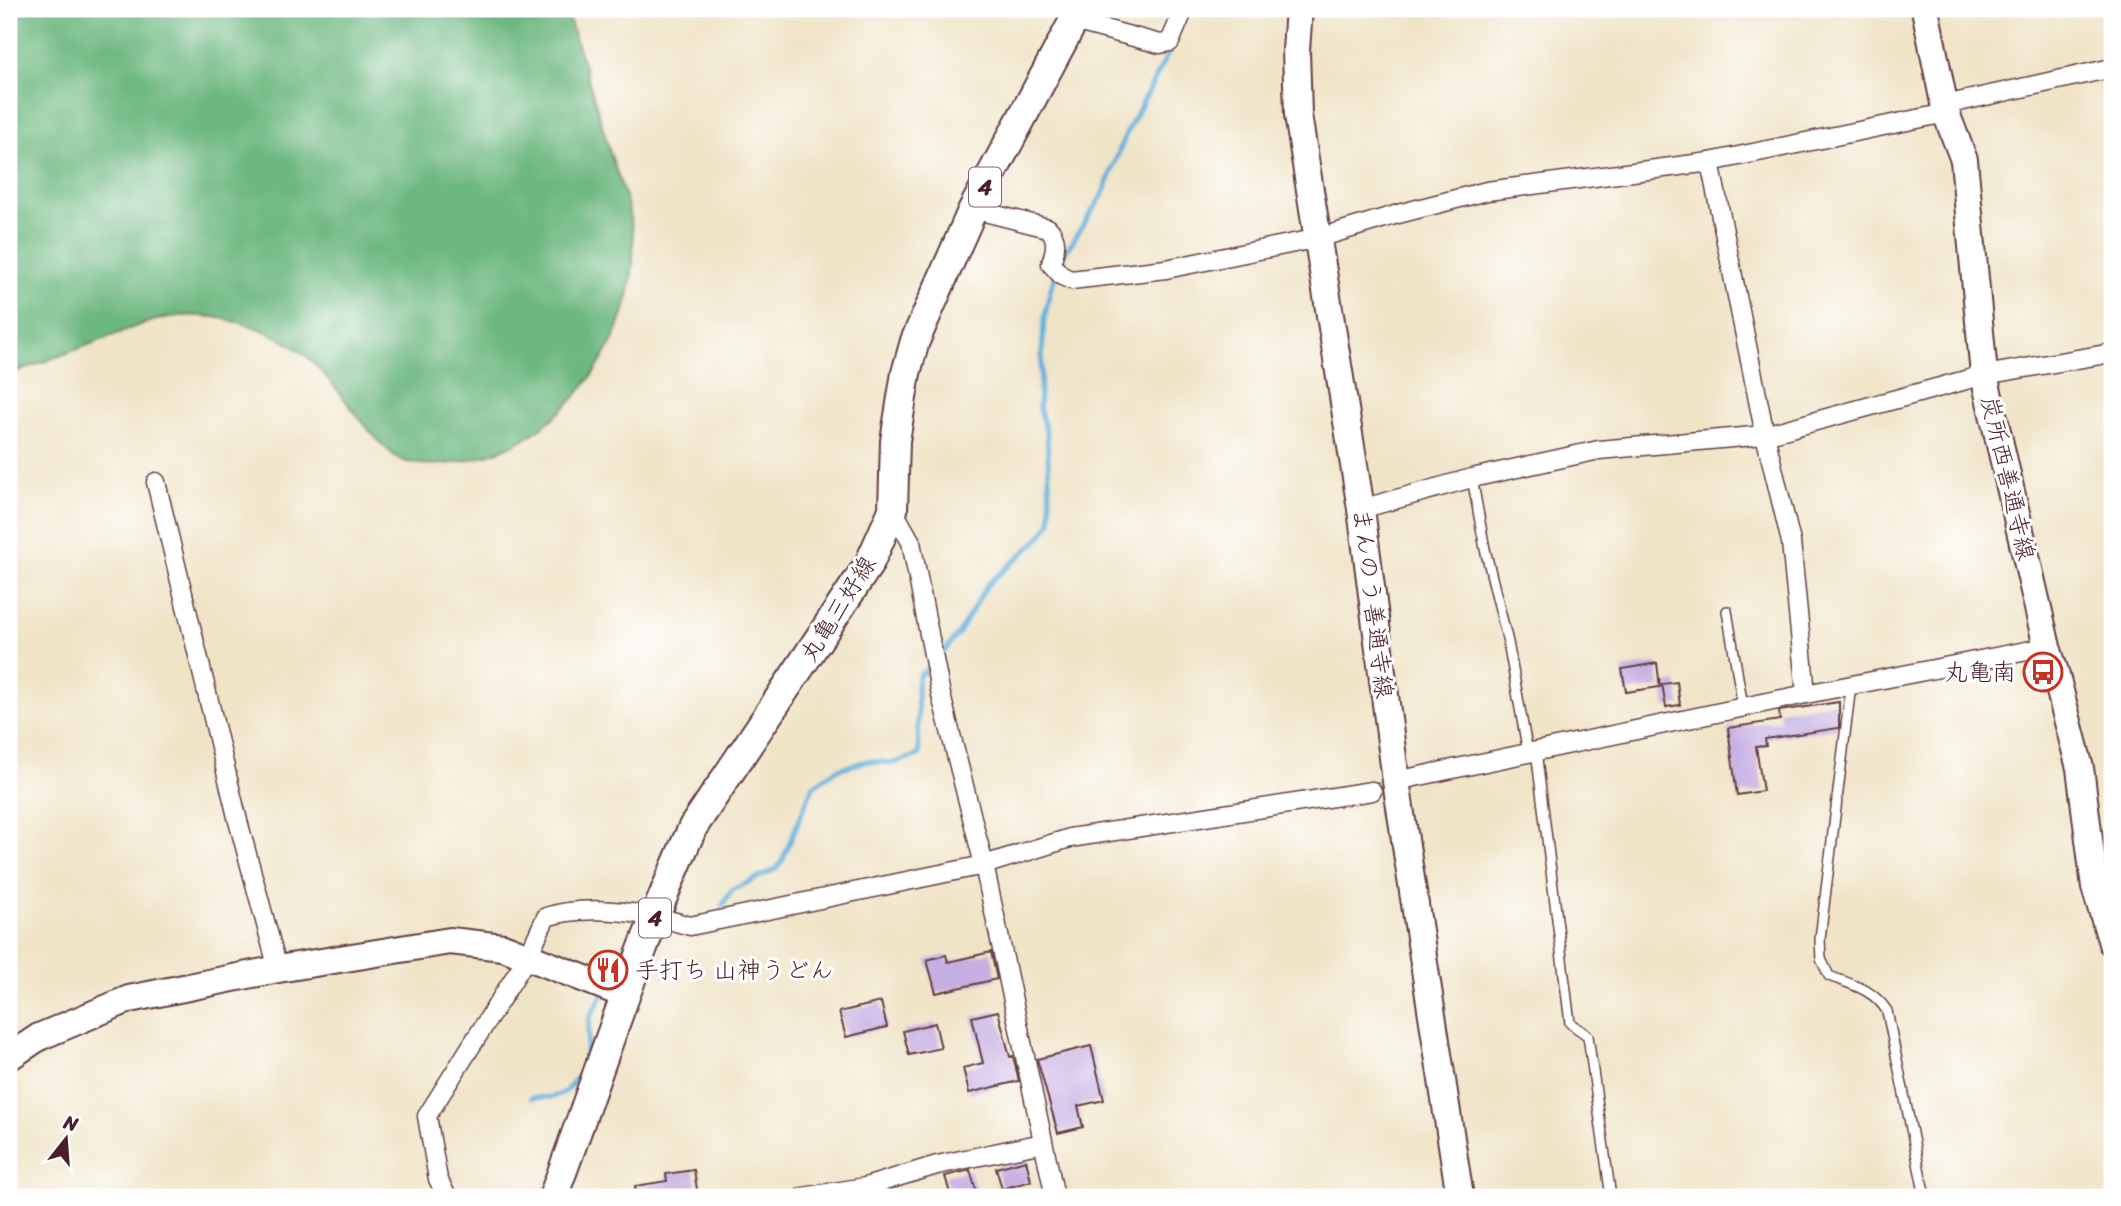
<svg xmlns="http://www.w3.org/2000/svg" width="2121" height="1206" viewBox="0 0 2121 1206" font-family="Sriracha,'Klee One',sans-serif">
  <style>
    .forest { fill: #6db880; stroke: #5c6c56; stroke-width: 2 }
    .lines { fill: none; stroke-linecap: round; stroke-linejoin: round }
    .stream { stroke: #60afda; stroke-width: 5 }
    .building { fill: #c6afe2 }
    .lane-casing { stroke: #633d42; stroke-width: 12 }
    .street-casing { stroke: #633d42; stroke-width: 21 }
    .secondary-casing { stroke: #633d42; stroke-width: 30 }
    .primary-casing { stroke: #633d42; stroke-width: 32 }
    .lane { stroke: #fff; stroke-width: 9 }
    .street { stroke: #fff; stroke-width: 18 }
    .secondary { stroke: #fff; stroke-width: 26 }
    .primary { stroke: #fff; stroke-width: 28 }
    .labels { text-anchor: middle; stroke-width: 6; stroke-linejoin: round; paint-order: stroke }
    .shield { fill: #fff; stroke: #80626b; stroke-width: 2 }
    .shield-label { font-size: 23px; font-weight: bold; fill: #4a1f2b }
    .street-label { font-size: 24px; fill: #4a1f2b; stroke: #fff }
    .poi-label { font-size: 24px; fill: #4a1f2b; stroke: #fff; text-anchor: end }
  </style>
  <rect width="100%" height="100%" fill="#fff"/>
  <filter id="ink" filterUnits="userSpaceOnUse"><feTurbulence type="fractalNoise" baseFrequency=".0143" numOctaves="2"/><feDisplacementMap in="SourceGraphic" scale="14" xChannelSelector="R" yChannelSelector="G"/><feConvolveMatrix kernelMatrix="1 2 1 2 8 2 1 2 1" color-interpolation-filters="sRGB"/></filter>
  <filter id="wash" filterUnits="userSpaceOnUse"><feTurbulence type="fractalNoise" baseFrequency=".00686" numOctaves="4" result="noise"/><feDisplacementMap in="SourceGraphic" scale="28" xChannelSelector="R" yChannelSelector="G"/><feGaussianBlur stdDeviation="1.57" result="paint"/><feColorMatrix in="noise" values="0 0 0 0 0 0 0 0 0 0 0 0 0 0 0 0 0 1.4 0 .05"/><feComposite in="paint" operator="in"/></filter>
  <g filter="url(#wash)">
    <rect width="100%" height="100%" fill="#f0e4c7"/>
    <path class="forest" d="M9,9H566C581,56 596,104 610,152C619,180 632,210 633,240C637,316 597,388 535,432C502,455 444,472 404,461C387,457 350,406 338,391C328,379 318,366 306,356C270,326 211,309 165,318C144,322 123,331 104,339C72,351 40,363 9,375Z"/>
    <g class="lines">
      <g class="stream">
        <path d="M938,659L959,633L987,585L1037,541L1051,522L1047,434L1039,408L1044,321L1050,291L1063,256L1102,196L1125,136L1170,50"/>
        <path d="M722,906L732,890L776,869L782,861L813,786L838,769L867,761L893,763L919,755L917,685L919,676L930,666"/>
        <path d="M607,981L617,954L637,930"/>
        <path d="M531,1098L553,1097L565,1092L584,1069L590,1017L603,994"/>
      </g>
    </g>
    <g id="blocks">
      <g class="building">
        <path d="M1657,663L1660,687L1626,692L1622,669Z"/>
        <path d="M1677,682L1680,705L1666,707L1662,684Z"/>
        <path d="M1839,702V728L1765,739L1766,746L1756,747L1763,791L1737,795L1728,728L1780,720L1779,711Z"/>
        <path d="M991,952L997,979L936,993L927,960L946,955L948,962Z"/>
        <path d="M602,960L618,965L615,974L600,968Z"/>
        <path d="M881,1002L887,1027L846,1037L839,1012Z"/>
        <path d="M998,1011L1010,1057L1013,1056L1019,1081L969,1093L963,1068L983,1063L972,1017Z"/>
        <path d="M935,1023L941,1048L909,1055L903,1031Z"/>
        <path d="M1091,1046L1104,1100L1078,1106L1083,1127L1058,1133L1037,1059Z"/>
        <path d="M1026,1160L1031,1181L1002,1189L996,1168Z"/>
        <path d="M694,1170L698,1196L636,1197L635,1186L667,1181L666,1174Z"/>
        <path d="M970,1170L978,1197H951L945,1176Z"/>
      </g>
    </g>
  </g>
  <g filter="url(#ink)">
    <use href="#blocks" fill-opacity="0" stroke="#633d42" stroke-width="2"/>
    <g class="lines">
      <defs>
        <g id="lane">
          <path d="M1472,478L1485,549L1508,642L1528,753"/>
          <path d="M1727,611L1743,707"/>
          <path d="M1851,685L1820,939L1821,959L1829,976C1853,985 1873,989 1887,1011L1925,1197"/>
          <path d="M1536,751L1570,1023L1588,1036L1611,1197"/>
        </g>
        <g id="street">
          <path d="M1074,21L1160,44L1170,42L1184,9"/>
          <path d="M1945,105L2112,68"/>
          <path d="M1710,162L1765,435L1791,542L1806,694"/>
          <path d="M973,209L1048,228C1059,239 1055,250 1051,264L1062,276L1071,280L1166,269L1319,238L1398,214L1487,191L1710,162L1946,113"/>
          <path d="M156,482L238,821L278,969"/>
          <path d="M1361,509L1472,478L1599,450L1765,435L1984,375L2112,353"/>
          <path d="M893,510L911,542L941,695L984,865L1055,1197"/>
          <path d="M1396,781L1806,694L2047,647"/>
          <path d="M447,1197L438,1179L427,1116L528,956L546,917C589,903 648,913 690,926L984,865L1070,838L1372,791"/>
          <path d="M803,1197L865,1187L937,1165L1043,1143"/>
        </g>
        <g id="secondary">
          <path d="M1299,9L1296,50L1298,115L1361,509L1396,781L1460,1197"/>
          <path d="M1925,9L1946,113L1964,160L1984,375L2047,647L2055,672L2080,768L2095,887L2112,943"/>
          <path d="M9,1057L39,1037L129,999L278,969L450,941L503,947L626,995"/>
        </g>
        <path id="primary" d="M553,1197C599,1074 638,947 693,827L869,564L893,510L895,441L906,373L915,341L973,209L1080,9"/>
      </defs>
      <use href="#lane" class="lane-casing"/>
      <use href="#street" class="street-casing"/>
      <use href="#secondary" class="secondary-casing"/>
      <use href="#primary" class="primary-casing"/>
      <use href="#lane" class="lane"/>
      <use href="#street" class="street"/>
      <use href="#secondary" class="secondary"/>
      <use href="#primary" class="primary"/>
    </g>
  </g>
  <defs>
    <symbol id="bus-ring" viewBox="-11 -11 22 22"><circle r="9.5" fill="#fff" stroke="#c8321e" stroke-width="1.5"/><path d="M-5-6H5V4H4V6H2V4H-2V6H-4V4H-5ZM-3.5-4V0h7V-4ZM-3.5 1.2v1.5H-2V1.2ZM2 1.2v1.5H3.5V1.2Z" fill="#c8321e"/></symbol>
    <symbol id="restaurant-ring" viewBox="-11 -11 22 22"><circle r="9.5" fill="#fff" stroke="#c8321e" stroke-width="1.5"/><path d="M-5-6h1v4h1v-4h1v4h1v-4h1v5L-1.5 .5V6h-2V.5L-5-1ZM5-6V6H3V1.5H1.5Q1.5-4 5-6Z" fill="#c8321e"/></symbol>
  </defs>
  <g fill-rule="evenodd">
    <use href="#bus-ring" x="2021" y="650" width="44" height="44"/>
    <use href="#restaurant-ring" x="586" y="948" width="44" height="44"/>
  </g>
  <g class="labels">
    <g class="shield">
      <rect x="969" y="167.5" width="32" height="39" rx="5"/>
      <rect x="639" y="898.5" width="32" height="39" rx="5"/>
    </g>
    <g class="shield-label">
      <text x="985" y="195">4</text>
      <text x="655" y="926">4</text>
    </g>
    <g class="street-label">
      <text transform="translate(2008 478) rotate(77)" y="8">炭所西善通寺線</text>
      <text transform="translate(1373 603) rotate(83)" y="8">まんのう善通寺線</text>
      <text transform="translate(838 609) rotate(-58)" y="8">丸亀三好線</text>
    </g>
    <g class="poi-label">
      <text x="2016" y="680">丸亀南</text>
      <text x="635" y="978" text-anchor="start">手打ち 山神うどん</text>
    </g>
  </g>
  <rect width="2121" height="1206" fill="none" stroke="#fff" stroke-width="35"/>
  <g transform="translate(66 1139) rotate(17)" stroke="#ffffff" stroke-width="5" paint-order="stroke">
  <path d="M0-5L12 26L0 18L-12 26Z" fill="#4a1f2b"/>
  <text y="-10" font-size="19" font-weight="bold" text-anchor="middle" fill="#4a1f2b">N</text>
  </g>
</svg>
